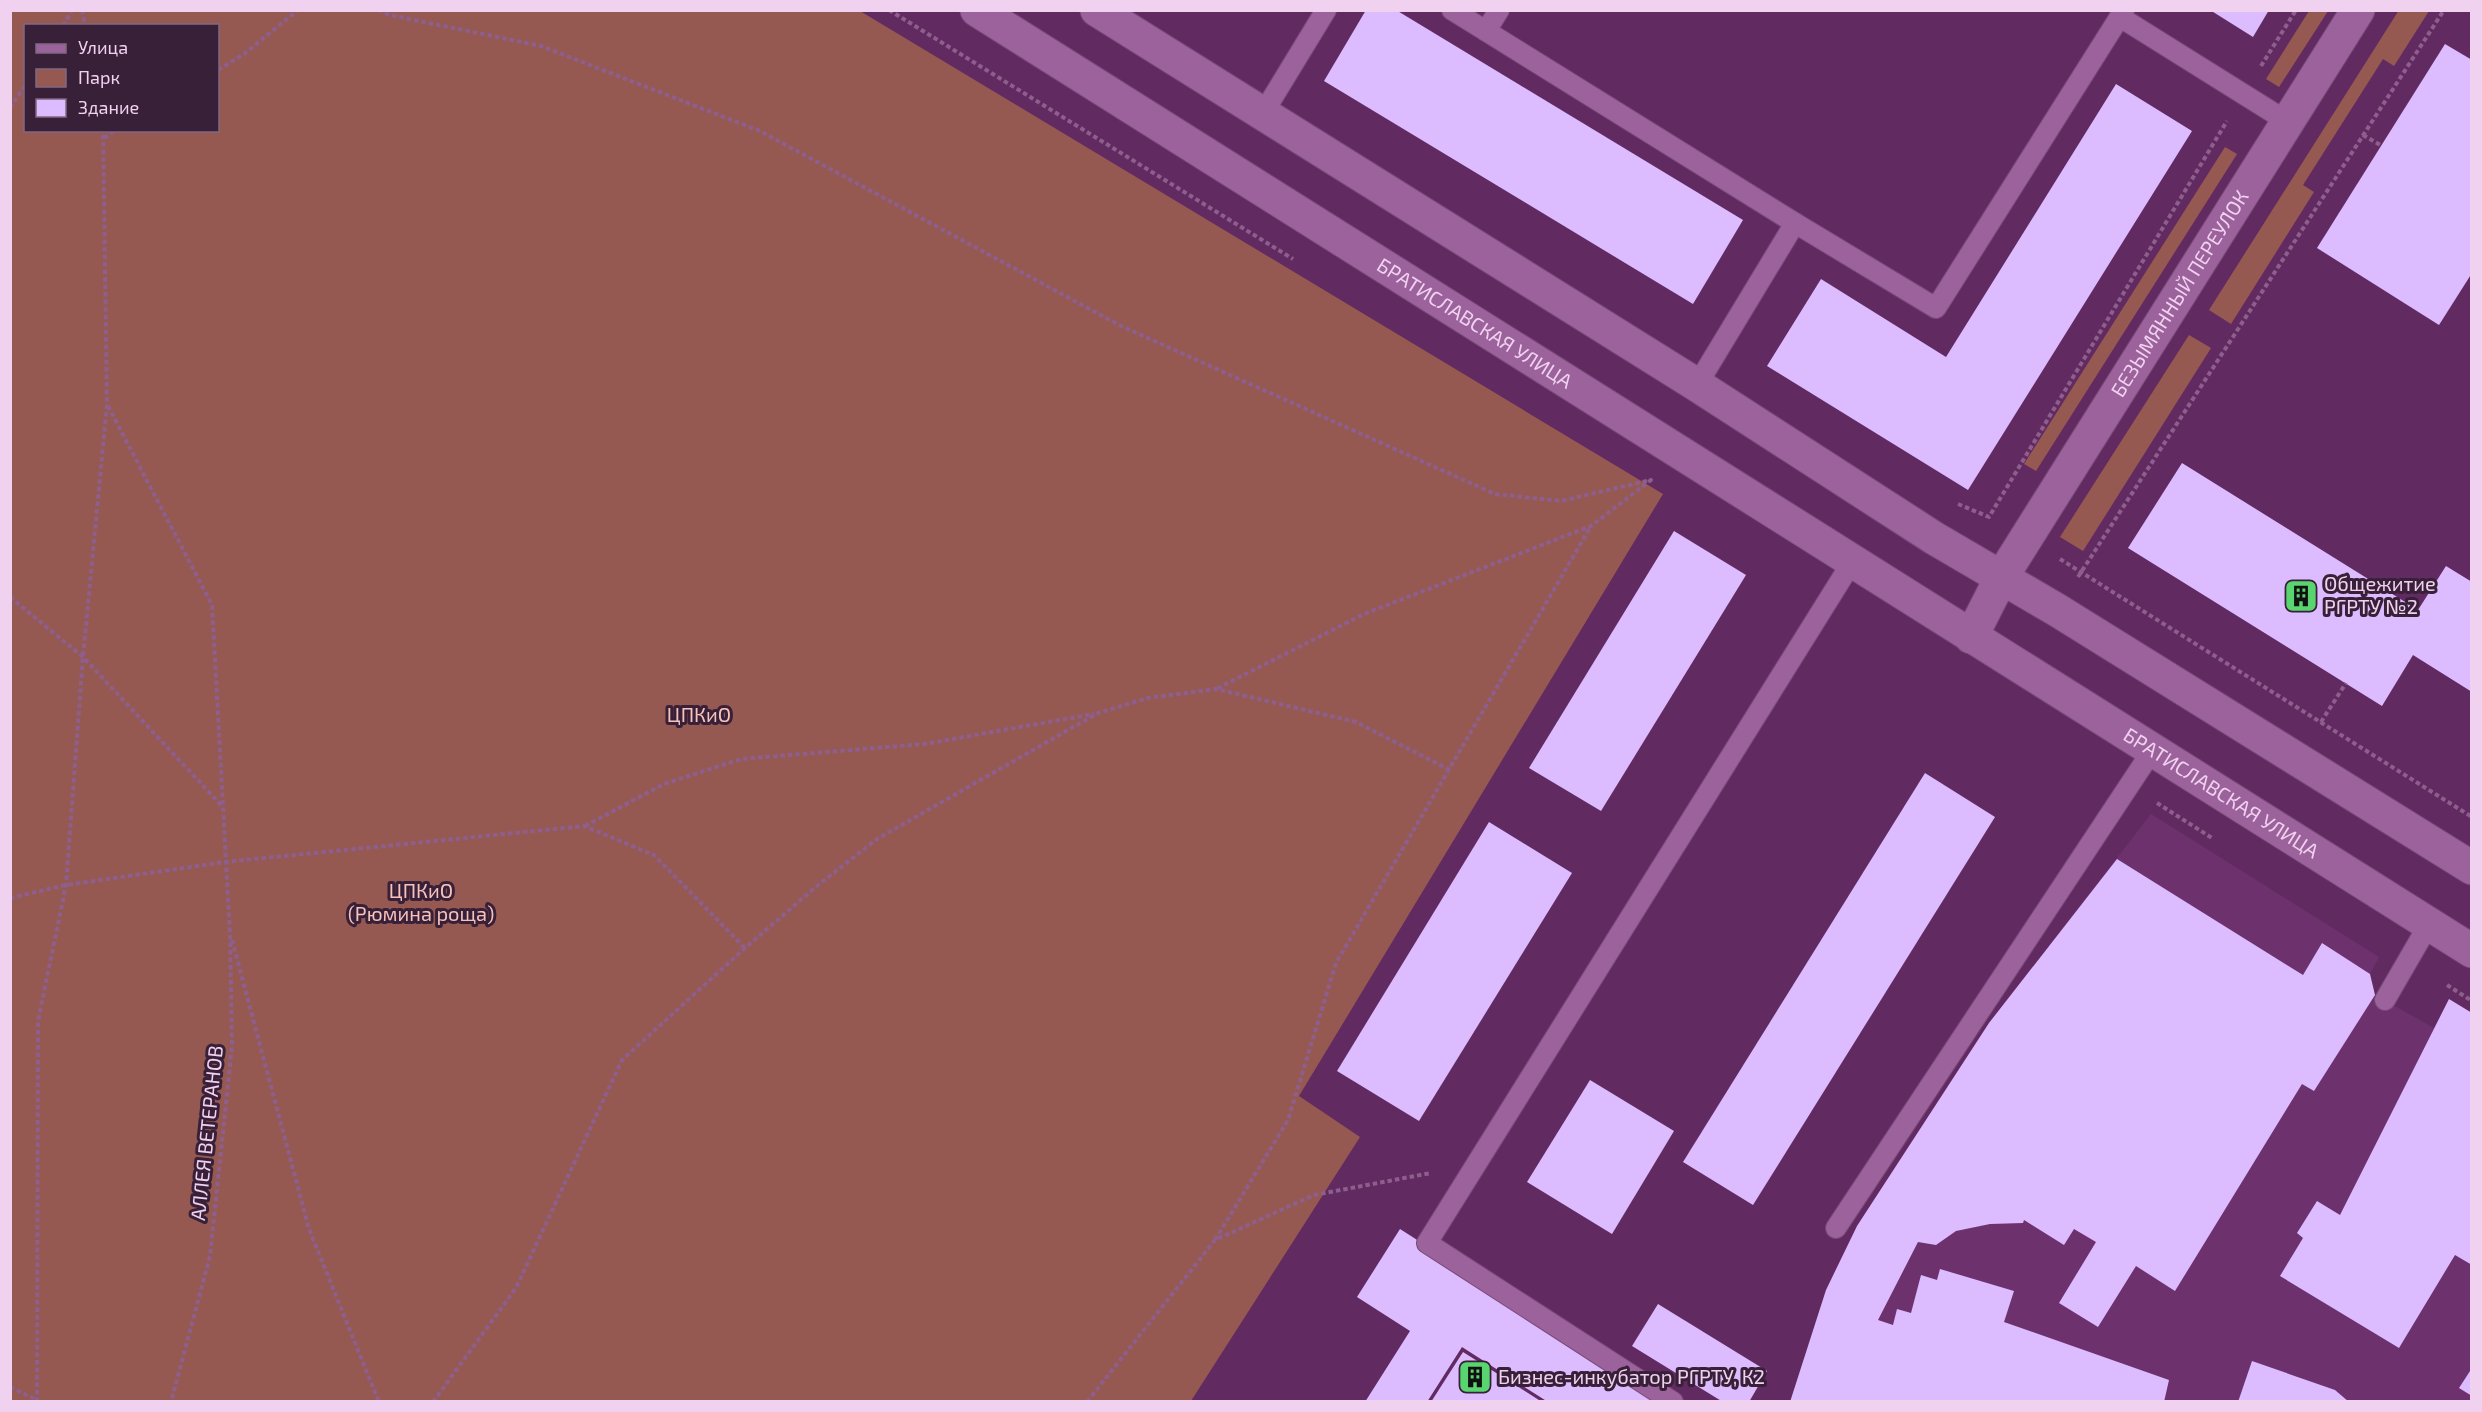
<svg xmlns="http://www.w3.org/2000/svg" width="2482" height="1412" viewBox="0 0 2482 1412" font-family="'Exo 2',sans-serif">
  <style>
    .built { fill: #6d326e }
    .green { fill: #965952; fill-rule: evenodd }
    .building { fill: #dbf }
    .lines { fill: none; stroke-linecap: round; stroke-linejoin: round }
    .lane-casing { stroke: #784978; stroke-width: 22 }
    .street-casing { stroke: #784978; stroke-width: 35 }
    .secondary-casing { stroke: #784978; stroke-width: 35 }
    .path { stroke: #8e5e8d; stroke-width: 4; stroke-dasharray: 4.5 3; stroke-linecap: butt }
    .lane { stroke: #9b629b; stroke-width: 20 }
    .street { stroke: #9b629b; stroke-width: 33 }
    .secondary { stroke: #9b629b; stroke-width: 33 }
    .labels { text-anchor: middle; stroke-width: 6; stroke-linejoin: round; paint-order: stroke }
    .street-label { font-size: 20px; fill: #f1d1f0; stroke: #382038 }
    .poi-label { font-size: 20px; fill: #f1d1f0; stroke: #382038; text-anchor: start }
    .park-label { font-size: 20px; fill: #f7c2bb; stroke: #382038 }
  </style>
  <rect width="100%" height="100%" fill="#612b61"/>
  <path class="built" d="M2151,814L2379,957L2370,974L2375,995L2434,1028L2449,999L2471,1013V1401L1790,1402L1826,1290L1857,1226L1989,1023Z"/>
  <g class="green">
    <path d="M2399,10L2429,11L2394,66L2383,59L2303,185L2314,192L2231,324L2209,310Z"/>
    <path d="M10,11H860L1663,494L1299,1096L1360,1137L1191,1401H11ZM26,26H218V130H26Z"/>
    <path d="M2309,11H2328L2279,87L2266,79Z"/>
    <path d="M2225,147L2237,154L2036,471L2024,464Z"/>
    <path d="M2189,335L2211,348L2083,551L2060,537Z"/>
  </g>
  <g class="building">
    <path d="M1366,10H1396L1743,220L1693,304L1324,81Z"/>
    <path d="M2210,10H2269L2253,37Z"/>
    <path d="M2445,44L2472,60V273L2439,325L2317,248Z"/>
    <path d="M2116,84L2192,131L1968,490L1767,366L1821,279L1946,357Z"/>
    <path d="M2182,463L2418,610L2446,566L2472,582V692L2413,655L2382,706L2128,548Z"/>
    <path d="M1674,531L1746,575L1601,811L1529,768Z"/>
    <path d="M1925,773L1995,817L1753,1205L1683,1162Z"/>
    <path d="M1489,822L1572,873L1419,1121L1337,1071Z"/>
    <path d="M2117,859L2303,975L2322,943L2370,974L2375,995L2314,1091L2302,1084L2175,1291L2136,1266L2098,1327L2059,1303L2096,1242L2074,1229L2064,1245L2024,1220L2023,1223L1990,1224L1956,1231L1936,1245L1918,1242L1878,1320L1893,1325L1897,1309L1911,1313L1921,1275L1937,1280L1940,1269L2014,1291L2004,1322L2169,1380L2164,1402H1790L1826,1290L1857,1226L1989,1023Z"/>
    <path d="M2449,999L2472,1013V1265L2455,1255L2399,1348L2280,1276L2303,1238L2297,1233L2317,1201L2340,1215Z"/>
    <path d="M1590,1080L1674,1131L1612,1234L1527,1182Z"/>
    <path d="M1400,1229L1671,1402H1548L1462,1347L1427,1402H1365L1410,1331L1357,1297Z"/>
    <path d="M1658,1304L1767,1371L1749,1402H1723L1632,1346Z"/>
    <path d="M1463,1352L1542,1402H1431Z"/>
    <path d="M2252,1361L2335,1390L2349,1402H2238Z"/>
    <path d="M2472,1368V1396L2459,1388Z"/>
  </g>
  <g class="lines">
    <defs>
      <g id="lane">
        <path d="M1452,10L1486,31L1499,10"/>
        <path d="M2120,17L2288,122"/>
        <path d="M1486,31L1795,223L1936,308L2124,10"/>
        <path d="M1262,115L1326,10"/>
        <path d="M1697,385L1795,223"/>
        <path d="M2385,1000L2429,924"/>
        <path d="M1836,1228L2152,751"/>
        <path d="M1673,1402L1427,1243L1852,562"/>
      </g>
      <g id="street">
        <path id="s1" d="M1971,637L2001,578L2358,10"/>
      </g>
      <g id="secondary">
        <path id="s2" d="M977,10L2472,951"/>
        <path d="M1097,10L1697,385L1934,538L2057,610L2472,868"/>
      </g>
    </defs>
    <use href="#lane" class="lane-casing"/>
    <use href="#street" class="street-casing"/>
    <use href="#secondary" class="secondary-casing"/>
    <g class="path">
      <path d="M82,10L85,26"/>
      <path d="M378,10L390,15L541,46L760,131L1121,326L1495,494L1561,501L1651,480L1591,526L1364,614L1216,689"/>
      <path d="M889,10L1293,259"/>
      <path d="M63,26L72,10"/>
      <path d="M2261,66L2296,10"/>
      <path d="M218,70L244,54L298,10"/>
      <path d="M10,108L26,84"/>
      <path d="M2363,135L2382,146"/>
      <path d="M104,138L116,130"/>
      <path d="M108,406L212,605L230,934L232,1047L210,1256L171,1402"/>
      <path d="M1958,504L1989,517L2227,121"/>
      <path d="M2060,559L2472,817"/>
      <path d="M2078,577L2444,10"/>
      <path d="M10,597L83,657L222,806"/>
      <path d="M2321,722L2346,683"/>
      <path d="M2157,803L2212,838"/>
      <path d="M585,826L664,784L741,759L924,744L1094,714"/>
      <path d="M10,898L66,885L225,862L584,826L654,855L745,948"/>
      <path d="M232,940L309,1229L379,1402"/>
      <path d="M2447,985L2472,1001"/>
      <path d="M1215,1240L1288,1120L1336,963L1591,526"/>
      <path d="M10,1387L37,1400"/>
      <path d="M37,1402L38,1021L66,885L83,657L107,404L103,130"/>
      <path d="M433,1402L516,1288L622,1060L745,948L817,886L877,839L1098,713L1148,698L1216,689L1356,722L1450,770"/>
      <path d="M1087,1402L1215,1240L1314,1195L1431,1173"/>
    </g>
    <use href="#lane" class="lane"/>
    <use href="#street" class="street"/>
    <use href="#secondary" class="secondary"/>
  </g>
  <defs>
    <symbol id="building-square" viewBox="-11 -11 22 22"><rect x="-9" y="-9" width="18" height="18" rx="4" fill="#59d56f" stroke="#382038"/><path d="M-4-6H4V6H1V3H-1V6H-4ZM-2.5-4.3h1.7v1.8h-1.7ZM.8-4.3h1.7v1.8H.8ZM-2.5-1h1.7V.8h-1.7ZM.8-1h1.7V.8H.8Z" fill="#111"/></symbol>
  </defs>
  <g fill-rule="evenodd">
    <use href="#building-square" x="2282" y="577" width="38" height="38"/>
    <use href="#building-square" x="1456" y="1358" width="38" height="38"/>
  </g>
  <g class="labels">
    <g class="street-label">
      <text dy="7" stroke="none"><textPath href="#s1" startOffset="402">БЕЗЫМЯННЫЙ ПЕРЕУЛОК</textPath></text>
      <text dy="7" stroke="none"><textPath href="#s2" startOffset="588">БРАТИСЛАВСКАЯ УЛИЦА</textPath></text>
      <text dy="7" stroke="none"><textPath href="#s2" startOffset="1470">БРАТИСЛАВСКАЯ УЛИЦА</textPath></text>
      <text transform="translate(207 1133) rotate(-84)" y="7">АЛЛЕЯ ВЕТЕРАНОВ</text>
    </g>
    <g class="poi-label">
      <text x="2324" y="591">Общежитие<tspan x="2324" dy="23">РГРТУ №2</tspan></text>
      <text x="1498" y="1384">Бизнес-инкубатор РГРТУ, К2</text>
    </g>
    <g class="park-label">
      <text x="699" y="722">ЦПКиО</text>
      <text x="421" y="898">ЦПКиО<tspan x="421" dy="23">(Рюмина роща)</tspan></text>
    </g>
  </g>
  <rect width="2482" height="1412" fill="none" stroke="#f1d1f0" stroke-width="24"/>
  <rect x="24" y="24" width="195" height="108" fill="#382038" stroke="#826782" stroke-width="1.5"/>
  <rect x="36" y="44" width="30" height="9" fill="#9b629b" stroke="#826782" stroke-width="1.5"/>
  <text x="78" y="54" font-size="18" fill="#f1d1f0">Улица</text>
  <rect x="36" y="69" width="30" height="18" fill="#965952" stroke="#826782" stroke-width="1.5"/>
  <text x="78" y="84" font-size="18" fill="#f1d1f0">Парк</text>
  <rect x="36" y="99" width="30" height="18" fill="#ddbbff" stroke="#826782" stroke-width="1.5"/>
  <text x="78" y="114" font-size="18" fill="#f1d1f0">Здание</text>
</svg>
